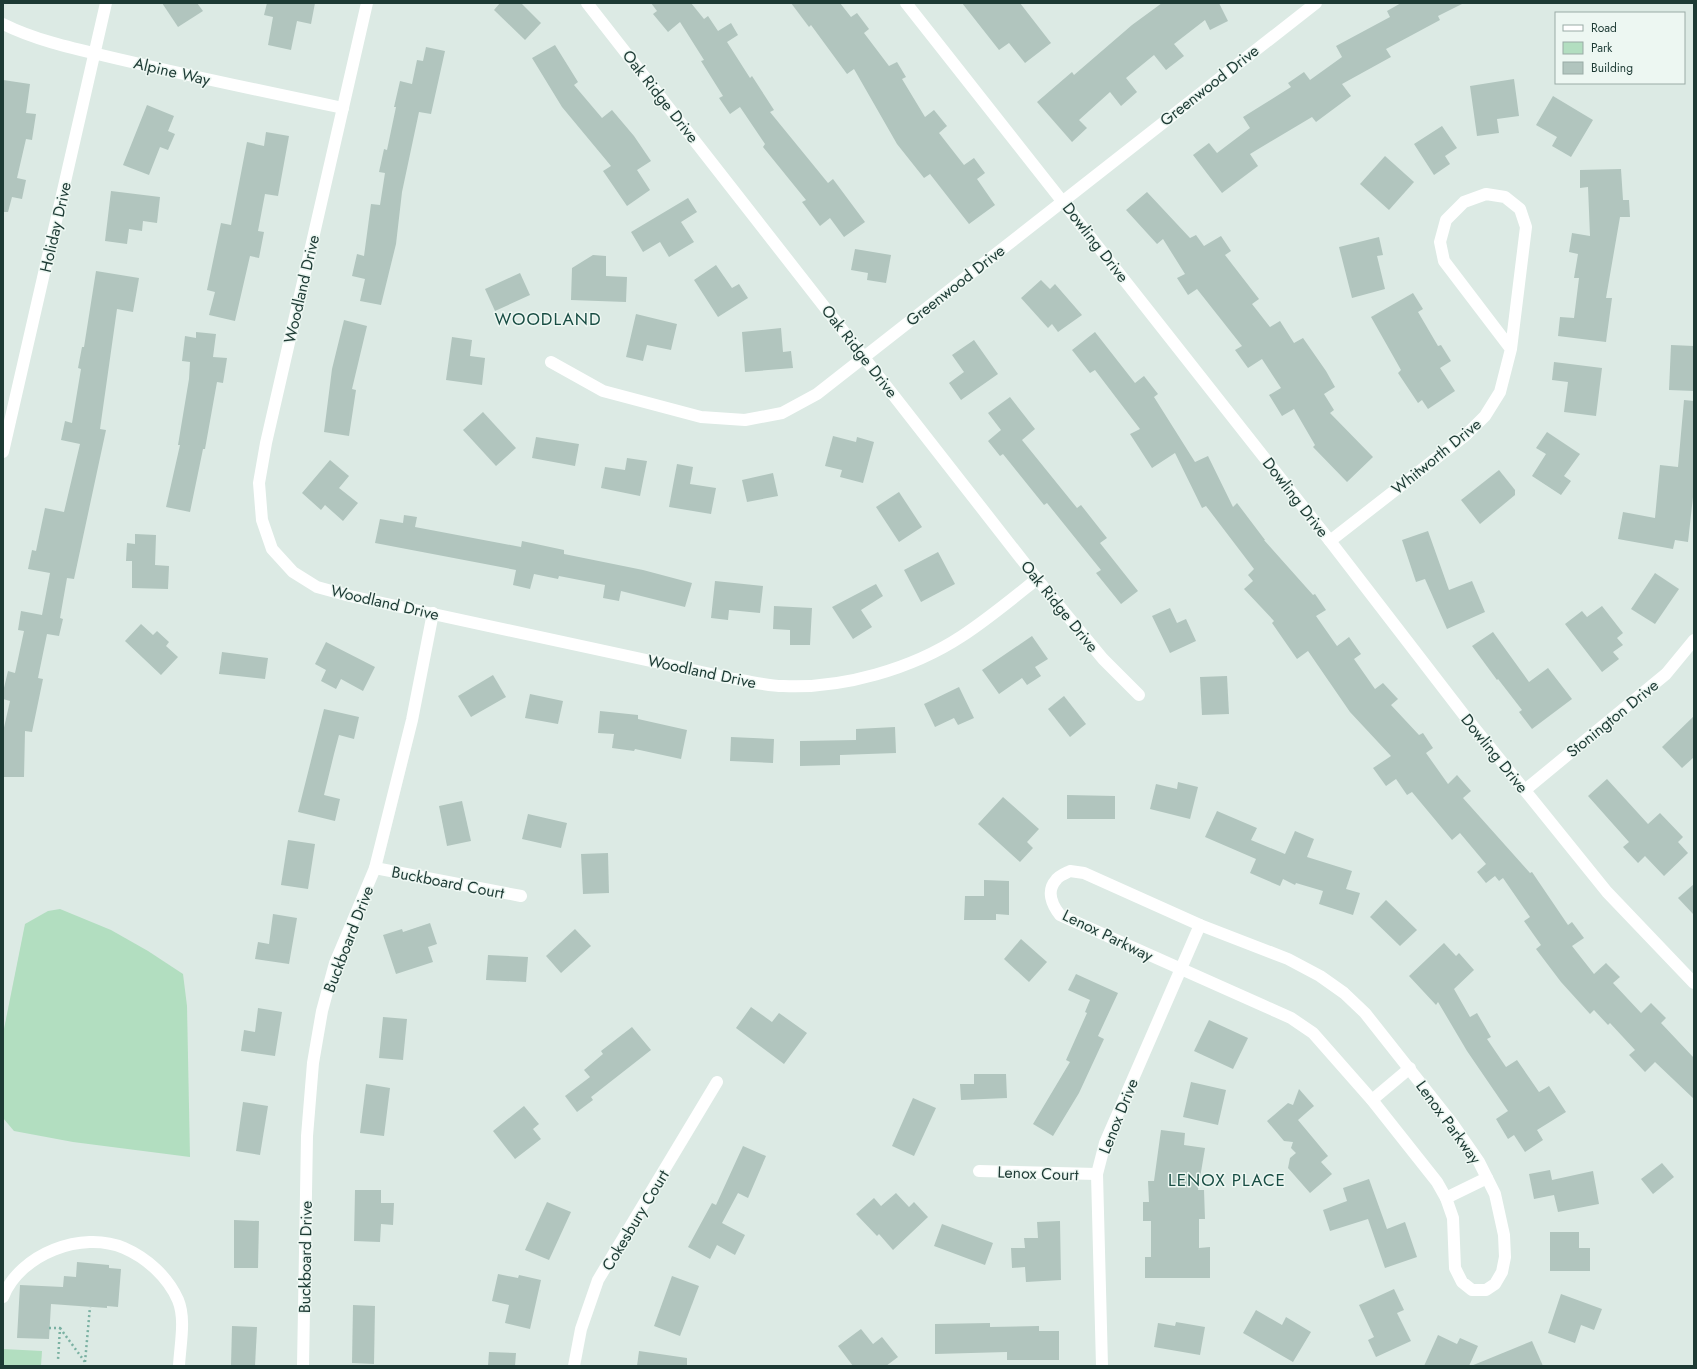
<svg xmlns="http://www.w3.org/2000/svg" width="1697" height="1369" viewBox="0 0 1697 1369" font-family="Jost,sans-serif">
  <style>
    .green { fill: #b2dec0 }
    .building { fill: #b1c5be }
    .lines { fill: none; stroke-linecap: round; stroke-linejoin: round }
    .path { stroke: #7ab1a2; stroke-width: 2.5; stroke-dasharray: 2 3; stroke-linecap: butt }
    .minor { stroke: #fff; stroke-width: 12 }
    .labels { text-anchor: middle; stroke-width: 3; stroke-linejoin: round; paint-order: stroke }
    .street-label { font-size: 16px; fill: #1d3a34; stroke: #edf7f2 }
    .neighbourhood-label { font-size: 17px; letter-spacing: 1px; fill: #184d43; stroke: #edf7f2 }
  </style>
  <rect width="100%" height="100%" fill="#dceae4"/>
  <g class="green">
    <path d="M60,909L111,930L148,951L183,974L187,1006L190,1157L73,1142L14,1131L3,1118V1034L25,924L48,911Z"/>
    <path d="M3,1349L42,1351L41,1366H3Z"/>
  </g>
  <g class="building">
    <path d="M162,3H197L203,11L178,27Z"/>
    <path d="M267,3H315L311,24L297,21L291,50L268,45L273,17L264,15Z"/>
    <path d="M500,3H521L541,23L525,40L494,10Z"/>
    <path d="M651,3H691L704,19L708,16L718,31L731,23L738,35L727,42L750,78L752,76L774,110L770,112L828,183L833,179L865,222L844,237L830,218L820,226L802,202L806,200L763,147L765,144L740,107L730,114L719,98L723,96L701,61L704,60L680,22L668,32L653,14L657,11Z"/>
    <path d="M791,3H840L851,17L857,13L869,29L864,33L889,66L897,62L906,77L902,79L925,117L934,110L947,126L939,133L964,165L974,158L985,173L977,179L995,205L969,224L930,174L924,178L897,144L854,69L847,74L811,25L809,27Z"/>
    <path d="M962,3H1020L1051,43L1025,63L1009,43L999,50Z"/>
    <path d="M1162,3H1219L1228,21L1210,30L1205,20L1174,44L1184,56L1166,70L1154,55L1126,78L1137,92L1121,106L1110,92L1079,120L1087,128L1072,142L1037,102L1072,72L1074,75L1132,25Z"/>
    <path d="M1401,3H1464L1438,16L1440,20L1386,49L1391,57L1342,84L1351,96L1316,122L1312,117L1250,154L1258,166L1222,193L1193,155L1209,143L1217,153L1250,128L1243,117L1291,87L1288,83L1304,72L1310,80L1342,57L1336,46L1390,17L1387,11Z"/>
    <path d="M555,45L578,82L574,85L602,118L612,110L634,136L651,161L637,170L650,190L627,206L603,171L611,166L562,107L532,58Z"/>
    <path d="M426,47L445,51L431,114L419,112L402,192L396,244L381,305L360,301L365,279L352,276L357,254L364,256L371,204L380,205L385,173L379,172L384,149L387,150L396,107H394L400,81L412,84L417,60L423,61Z"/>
    <path d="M1514,79L1519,116L1497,119L1499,133L1477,136L1470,86Z"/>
    <path d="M3,80L30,84L26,113L36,114L32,140L26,139L17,178L26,180L22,199L12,197L8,212H3Z"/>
    <path d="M1553,96L1593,120L1571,157L1552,146L1557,137L1536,125Z"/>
    <path d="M147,105L174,116L168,131L175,134L168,150L160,147L149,175L123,165Z"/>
    <path d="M1442,126L1457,148L1445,156L1450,164L1434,175L1414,144Z"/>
    <path d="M266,132L289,136L278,196L265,194L258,231L264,232L259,258L250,256L235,321L209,315L215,292L207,290L221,223L231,225L247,142L264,146Z"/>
    <path d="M1385,156L1414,182L1389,210L1360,184Z"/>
    <path d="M1621,169L1623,200H1629L1630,217H1620L1606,298H1612L1606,342L1558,336L1560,317L1574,318L1579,278H1574L1578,254L1569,252L1572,233L1590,236L1588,187L1580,188V170Z"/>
    <path d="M111,191L160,197L157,223L143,221L142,231L129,229L127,244L105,241Z"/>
    <path d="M1147,192L1190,238L1196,235L1204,246L1221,236L1231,251L1225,255L1259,299L1252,304L1270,327L1280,321L1294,343L1303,338L1326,371L1335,387L1324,394L1334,410L1330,413L1373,457L1347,482L1313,447L1315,445L1294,409L1282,416L1269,395L1281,388L1262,359L1248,368L1235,350L1242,346L1197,289L1188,295L1177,278L1185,274L1163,239L1157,244L1126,210Z"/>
    <path d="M688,198L697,212L681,222L694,242L669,257L660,242L643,252L631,232Z"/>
    <path d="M1379,237L1383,255L1377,256L1385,289L1352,298L1339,247Z"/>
    <path d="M855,249L891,255L886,283L867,280L868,273L851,270Z"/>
    <path d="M593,255L606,256V276L627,277L626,302L571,300L572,268Z"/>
    <path d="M716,265L732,288L739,284L748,298L718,317L694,280Z"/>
    <path d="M96,271L139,278L133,312L117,309L100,429L106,430L74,579L67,578L60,618L63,619L59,636L47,634L38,678L43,679L32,732L25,731L24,777H3V732L10,701L3,699V692L8,671L15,673L24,631L18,630L21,611L42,615L50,573L28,569L32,550L36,551L45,508L64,512L80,444L61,440L65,421L72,423L81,369L78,368L82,347H84Z"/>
    <path d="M520,273L530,295L495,311L485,289Z"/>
    <path d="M1041,280L1050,289L1055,284L1082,315L1058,332L1052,324L1048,328L1021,298Z"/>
    <path d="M1413,293L1423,309L1418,312L1438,346L1441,345L1451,361L1440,368L1455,391L1428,409L1422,400L1418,403L1398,373L1401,370L1371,317Z"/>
    <path d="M636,314L677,324L671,350L647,345L643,361L626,357Z"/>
    <path d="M344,320L367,326L352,389L356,390L349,436L324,432L332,369Z"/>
    <path d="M781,328L783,352L791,351L793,368L745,372L742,332Z"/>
    <path d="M196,332L216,334L213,357L227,358L223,383L217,382L205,449H203L190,512L166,507L180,445H178L189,379L190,362L182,361L185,336L196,338Z"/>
    <path d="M1095,332L1135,383L1144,376L1158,394L1154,397L1195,462L1208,456L1233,507L1237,503L1265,540H1264L1313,595L1315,594L1326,610L1316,616L1337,646L1349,637L1361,654L1354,659L1375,689L1383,683L1398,699L1391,705L1419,735L1423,733L1433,748L1426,753L1448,784L1457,775L1471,791L1463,798L1530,873L1532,872L1568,925L1572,922L1584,938L1572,946L1594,974L1606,963L1620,977L1613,983L1641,1013L1651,1003L1666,1018L1661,1023L1694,1058V1099L1655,1062L1645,1072L1629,1055L1635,1050L1610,1023L1608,1025L1594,1010L1590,1014L1561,982L1536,949L1541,945L1524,921L1530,917L1503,878L1499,881L1495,876L1486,883L1477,872L1486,864L1460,833L1452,840L1412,792L1407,795L1396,779L1386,786L1373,768L1391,756L1350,712L1308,651L1297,659L1272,623L1274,621L1244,589L1253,581L1248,575L1254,569L1206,506L1202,508L1175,453L1152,468L1130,434L1140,429L1095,370L1090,373L1072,350Z"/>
    <path d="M452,337L472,340L470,356L485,358L482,385L446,380Z"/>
    <path d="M974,340L998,374L961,400L949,383L964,372L952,355Z"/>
    <path d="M1671,345L1694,346V391L1669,390Z"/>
    <path d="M1554,362L1602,368L1596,416L1564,412L1568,382L1552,380Z"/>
    <path d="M1010,397L1035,429L1022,440L1077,508L1081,505L1107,538L1100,543L1138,591L1121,604L1096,573L1101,570L1047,503L1044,505L1003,454L1000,456L988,441L1001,430L988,413Z"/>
    <path d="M1684,400L1694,401V488L1688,542L1675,540L1673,549L1618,539L1623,512L1655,518L1660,465L1678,467Z"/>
    <path d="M483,412L516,448L496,466L463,430Z"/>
    <path d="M1547,432L1580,454L1564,476L1571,481L1561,495L1532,476L1546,454L1536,448Z"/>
    <path d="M833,436L856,442L857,437L874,442L863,483L840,477L842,470L825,466Z"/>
    <path d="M536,437L579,444L575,466L532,458Z"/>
    <path d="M627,458L647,461L640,496L601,488L605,467L625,470Z"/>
    <path d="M330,460L349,476L339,488L358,503L343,521L325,505L321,510L302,493Z"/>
    <path d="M677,464L693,467L690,484L716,488L711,514L669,507Z"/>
    <path d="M1499,470L1515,490V495L1480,524L1461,500Z"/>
    <path d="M773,473L778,496L747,502L742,480Z"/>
    <path d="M899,492L922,527L899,542L876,507Z"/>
    <path d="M404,515L417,517L415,527L521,547L522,541L564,550V554L643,570L692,583L685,607L621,591L619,601L603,598L605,585L559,576L558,579L534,574L530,589L513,585L516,570L375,543L380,519L403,523Z"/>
    <path d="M1428,531L1449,590L1472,581L1485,612L1447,629L1425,579L1416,582L1402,540Z"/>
    <path d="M135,534L156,535L155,565L169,566L168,589L132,588V561H126L127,543L135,544Z"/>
    <path d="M938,552L955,584L921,602L904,570Z"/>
    <path d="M1655,573L1679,589L1655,624L1631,609Z"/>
    <path d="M715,581L763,586L760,613L729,610L728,620L711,618Z"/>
    <path d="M876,584L883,596L861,610L872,627L853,639L832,607Z"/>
    <path d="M774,606L812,608L810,645H790V630L773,629Z"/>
    <path d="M1602,606L1623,633L1617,638L1623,645L1613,652L1619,659L1602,672L1565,624L1582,611L1587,617Z"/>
    <path d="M1170,608L1177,623L1186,619L1196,641L1170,653L1152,616Z"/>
    <path d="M141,624L153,635L157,631L169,642L166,646L178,657L161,675L125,641Z"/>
    <path d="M1493,632L1529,682L1548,668L1572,699L1532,729L1519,712L1522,710L1498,679L1497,680L1472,646Z"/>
    <path d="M1032,636L1048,659L1035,667L1041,676L1027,685L1022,678L999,694L982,670Z"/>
    <path d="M326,642L375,667L363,691L341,679L336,689L321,681L326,670L315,664Z"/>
    <path d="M222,652L268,658L265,679L219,674Z"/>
    <path d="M493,675L506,697L471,717L458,696Z"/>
    <path d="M1227,676L1229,714L1202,715L1200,677Z"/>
    <path d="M959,687L974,718L958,725L954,718L935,727L924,704Z"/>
    <path d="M530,694L563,701L558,724L525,718Z"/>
    <path d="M1064,696L1086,724L1070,737L1048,709Z"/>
    <path d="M324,709L359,717L354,739L339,735L334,754L324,795L340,799L335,821L298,812Z"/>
    <path d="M600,711L638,715V719L687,730L681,759L635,749L634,751L612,748L614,734L598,733Z"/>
    <path d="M1694,716V757L1682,768L1662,747Z"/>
    <path d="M895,727L896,753L840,755V765L800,766V741L856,740V729Z"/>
    <path d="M731,737L774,739L773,763L730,761Z"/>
    <path d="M1607,779L1648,824L1660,813L1683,837L1678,842L1688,853L1664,876L1645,856L1638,863L1623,847L1629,842L1588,796Z"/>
    <path d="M1178,782L1198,787L1190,819L1150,809L1156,784L1177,789Z"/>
    <path d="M1067,795L1115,796V819H1067Z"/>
    <path d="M1003,797L1039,829L1027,842L1033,848L1020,862L978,824Z"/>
    <path d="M462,801L471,841L447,846L439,806Z"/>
    <path d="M1217,811L1257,828L1251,840L1285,854L1295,831L1314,839L1307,857L1352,871L1346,889L1360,893L1353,915L1319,904L1323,891L1296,883L1295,885L1283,879L1280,886L1250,873L1256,859L1205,837Z"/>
    <path d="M528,814L567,823L561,848L522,839Z"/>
    <path d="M288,840L315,844L308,889L281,885Z"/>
    <path d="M608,853L609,893L583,894L581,854Z"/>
    <path d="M984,880L1009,881V915L996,914V920H964L965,896H984Z"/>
    <path d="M1694,884V915L1678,898Z"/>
    <path d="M1386,900L1417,930L1400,946L1370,917Z"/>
    <path d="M273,914L297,918L289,964L255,959L258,942L269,944Z"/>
    <path d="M430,923L437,944L428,947L433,962L396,974L383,935L402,929L403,932Z"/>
    <path d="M575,929L591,946L561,973L546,956Z"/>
    <path d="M1021,939L1047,962L1029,982L1004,959Z"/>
    <path d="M1444,943L1456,956L1459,953L1474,970L1454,989L1470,1017L1477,1013L1491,1037L1487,1039L1506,1067L1517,1060L1539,1092L1549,1086L1566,1112L1537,1130L1543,1140L1525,1152L1514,1135L1508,1139L1496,1119L1508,1111L1467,1051L1438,1002L1436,1005L1409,976Z"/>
    <path d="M488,955L528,957L526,982L486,980Z"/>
    <path d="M1076,974L1118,993L1098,1036L1104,1039L1079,1093L1053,1136L1033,1124L1070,1062L1066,1060L1087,1013L1085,1012L1090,1000L1068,990Z"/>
    <path d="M751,1007L772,1022L779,1013L807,1033L784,1064L736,1028Z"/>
    <path d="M258,1008L282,1012L275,1056L241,1051L244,1030L255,1032Z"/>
    <path d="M383,1017L407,1019L403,1060L379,1058Z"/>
    <path d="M1209,1020L1248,1038L1233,1069L1194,1051Z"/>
    <path d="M632,1027L651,1050L591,1097L593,1100L577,1112L565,1096L590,1077L584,1070L603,1054L601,1051Z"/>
    <path d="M974,1074H1006L1007,1098L961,1100L960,1084H974Z"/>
    <path d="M1191,1082L1226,1090L1218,1125L1183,1117Z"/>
    <path d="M366,1084L390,1088L384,1136L360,1133Z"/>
    <path d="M1299,1089L1314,1106L1298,1120L1328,1156L1321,1162L1332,1174L1310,1193L1288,1168L1290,1158L1296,1153L1291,1148L1293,1142L1284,1141L1267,1121L1288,1103L1293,1105Z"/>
    <path d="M913,1098L936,1108L914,1156L892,1146Z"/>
    <path d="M243,1102L268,1106L260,1155L236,1151Z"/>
    <path d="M524,1106L539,1124L533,1129L541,1139L515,1159L493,1131Z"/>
    <path d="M1161,1130L1185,1133L1184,1145L1205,1148L1198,1190H1204L1205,1219H1199V1248L1210,1247V1278H1145V1257H1151V1221H1143V1202H1149L1148,1181H1154Z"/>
    <path d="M743,1146L766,1156L748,1198L738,1193L722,1223L745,1235L735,1255L717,1245L710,1259L688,1247L712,1203L716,1205Z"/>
    <path d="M1662,1163L1674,1177L1653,1194L1641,1179Z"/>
    <path d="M1550,1170L1552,1180L1593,1171L1599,1204L1558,1212L1554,1195L1534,1199L1529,1174Z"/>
    <path d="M1369,1179L1387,1229L1405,1222L1417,1257L1385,1268L1368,1219L1330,1231L1323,1210L1347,1201L1343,1188Z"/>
    <path d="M355,1190H381V1203H394L393,1225L381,1224L380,1242L354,1241Z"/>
    <path d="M896,1193L909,1207L914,1202L928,1217L893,1250L879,1234L877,1236L856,1214L874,1198L881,1206Z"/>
    <path d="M547,1202L571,1212L549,1260L525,1250Z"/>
    <path d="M234,1220L259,1221L258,1268H234Z"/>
    <path d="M1060,1221L1061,1280L1026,1282L1025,1267L1012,1268L1011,1248H1025L1024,1238H1038L1037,1222Z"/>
    <path d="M942,1224L993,1243L985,1265L934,1246Z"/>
    <path d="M1550,1232H1579V1248H1590V1271H1550Z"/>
    <path d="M77,1262L109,1265V1268L121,1269L118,1307L107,1306V1308L51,1304L49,1339L17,1338L20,1285L63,1287L64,1276L76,1277Z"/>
    <path d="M498,1274L518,1278L519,1275L541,1280L530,1329L505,1323L509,1305L492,1301Z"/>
    <path d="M672,1276L699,1286L680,1336L654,1326Z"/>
    <path d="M1394,1289L1404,1310L1397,1313L1411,1341L1376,1357L1368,1340L1374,1337L1359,1305Z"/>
    <path d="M1561,1294L1602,1309L1594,1330L1581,1325L1575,1343L1548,1333Z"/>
    <path d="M353,1305L375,1306L374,1364L352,1363Z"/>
    <path d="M1256,1310L1282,1325L1286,1317L1311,1332L1293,1362L1243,1333Z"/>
    <path d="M1176,1322L1205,1327L1200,1355L1154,1347L1158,1323L1175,1326Z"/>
    <path d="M990,1323V1327L1039,1326V1331H1059V1360H1007V1352L935,1354V1324Z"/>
    <path d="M232,1326L257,1327L255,1366H231Z"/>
    <path d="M861,1329L873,1344L882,1337L898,1357L886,1366H853L838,1346Z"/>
    <path d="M1438,1335L1457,1344L1460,1338L1478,1346L1469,1366H1424Z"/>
    <path d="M1532,1341L1543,1366H1471Z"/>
    <path d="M639,1351L687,1358V1366H637Z"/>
    <path d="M489,1352L516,1353L515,1366H488Z"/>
  </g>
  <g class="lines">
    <g class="path">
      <path d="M49,1328H60L58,1360"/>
      <path d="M60,1328L85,1362"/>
      <path d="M85,1362L90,1307"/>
    </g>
    <g class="minor">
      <path d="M367,3L266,443L259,483L262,520L272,549L293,572L317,587L350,596L734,679C750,681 767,686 783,686C842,689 912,669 962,636C988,619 1012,599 1037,579"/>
      <path d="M587,3L1037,579L1103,659L1139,695"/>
      <path d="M906,3L1330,541L1464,715L1607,892L1694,983"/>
      <path d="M3,24C41,43 86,51 127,61C199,78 271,93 343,108"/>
      <path d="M551,362L603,391L701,417L745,420L782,413L817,394L1316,3"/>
      <path d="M3,452L106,3"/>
      <path d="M1330,541L1466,435L1485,416L1500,392L1511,349L1526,227L1520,209L1505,197L1486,194L1464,202L1446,220L1440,242L1444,261L1511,349"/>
      <path d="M1525,790L1666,674L1694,640"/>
      <path d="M375,868L521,896"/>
      <path d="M1070,871L1084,873L1200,925L1288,959L1320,976L1344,993L1365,1013L1452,1123L1479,1162L1495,1194L1504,1235L1505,1257L1502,1272L1495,1284L1486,1290H1472L1462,1282L1455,1268L1453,1218L1446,1198L1437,1182L1372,1100L1313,1033L1291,1018L1262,1005L1060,915C1052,905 1046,891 1056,880C1058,876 1066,873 1070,871Z"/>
      <path d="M1372,1100L1410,1068"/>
      <path d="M979,1171L1097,1174"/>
      <path d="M1446,1198L1487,1178"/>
      <path d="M3,1297C20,1254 82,1230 124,1248C147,1258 168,1277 178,1300C186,1319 180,1345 179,1366"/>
      <path d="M303,1366L307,1136L313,1063L322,1011L335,963L375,868L412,720L433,613"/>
      <path d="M574,1366L581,1329L598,1280L717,1082"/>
      <path d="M1102,1366L1097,1174L1105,1143L1200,925"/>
    </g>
  </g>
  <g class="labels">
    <g class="street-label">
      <text transform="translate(172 71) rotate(13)" y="6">Alpine Way</text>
      <text transform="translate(1209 85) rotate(-38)" y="6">Greenwood Drive</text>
      <text transform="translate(661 96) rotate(52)" y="6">Oak Ridge Drive</text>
      <text transform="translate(55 227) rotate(-77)" y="6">Holiday Drive</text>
      <text transform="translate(1096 242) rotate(52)" y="6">Dowling Drive</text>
      <text transform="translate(955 285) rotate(-38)" y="6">Greenwood Drive</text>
      <text transform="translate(301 289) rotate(-77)" y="6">Woodland Drive</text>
      <text transform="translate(860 351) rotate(52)" y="6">Oak Ridge Drive</text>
      <text transform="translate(1436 456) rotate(-39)" y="6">Whitworth Drive</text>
      <text transform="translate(1296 497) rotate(52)" y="6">Dowling Drive</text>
      <text transform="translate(385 602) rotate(13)" y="6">Woodland Drive</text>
      <text transform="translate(1060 606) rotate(51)" y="6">Oak Ridge Drive</text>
      <text transform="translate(702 671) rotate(12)" y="6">Woodland Drive</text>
      <text transform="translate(1612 718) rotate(-39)" y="6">Stonington Drive</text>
      <text transform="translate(1495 753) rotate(51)" y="6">Dowling Drive</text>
      <text transform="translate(448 882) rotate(11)" y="6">Buckboard Court</text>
      <text transform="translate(1108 935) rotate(26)" y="6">Lenox Parkway</text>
      <text transform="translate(348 939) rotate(-69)" y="6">Buckboard Drive</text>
      <text transform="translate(1118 1116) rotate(-68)" y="6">Lenox Drive</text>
      <text transform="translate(1449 1122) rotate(54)" y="6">Lenox Parkway</text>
      <text transform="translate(1038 1173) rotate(2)" y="6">Lenox Court</text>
      <text transform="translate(635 1220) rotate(-59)" y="6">Cokesbury Court</text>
      <text transform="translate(305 1257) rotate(-89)" y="6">Buckboard Drive</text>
    </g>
    <g class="neighbourhood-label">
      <text x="548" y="325">WOODLAND</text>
      <text x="1227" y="1186">LENOX PLACE</text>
    </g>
  </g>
  <rect width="1697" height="1369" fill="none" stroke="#1d3a34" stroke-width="8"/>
  <rect x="1555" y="12" width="130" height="72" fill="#edf7f2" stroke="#9aaba6"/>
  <rect x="1563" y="25" width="20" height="6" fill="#ffffff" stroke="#9aaba6"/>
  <text x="1591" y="32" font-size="12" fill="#1d3a34">Road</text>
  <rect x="1563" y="42" width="20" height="12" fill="#b2dec0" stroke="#9aaba6"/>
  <text x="1591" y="52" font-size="12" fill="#1d3a34">Park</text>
  <rect x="1563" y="62" width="20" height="12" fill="#b1c5be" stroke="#9aaba6"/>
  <text x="1591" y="72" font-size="12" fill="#1d3a34">Building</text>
</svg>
